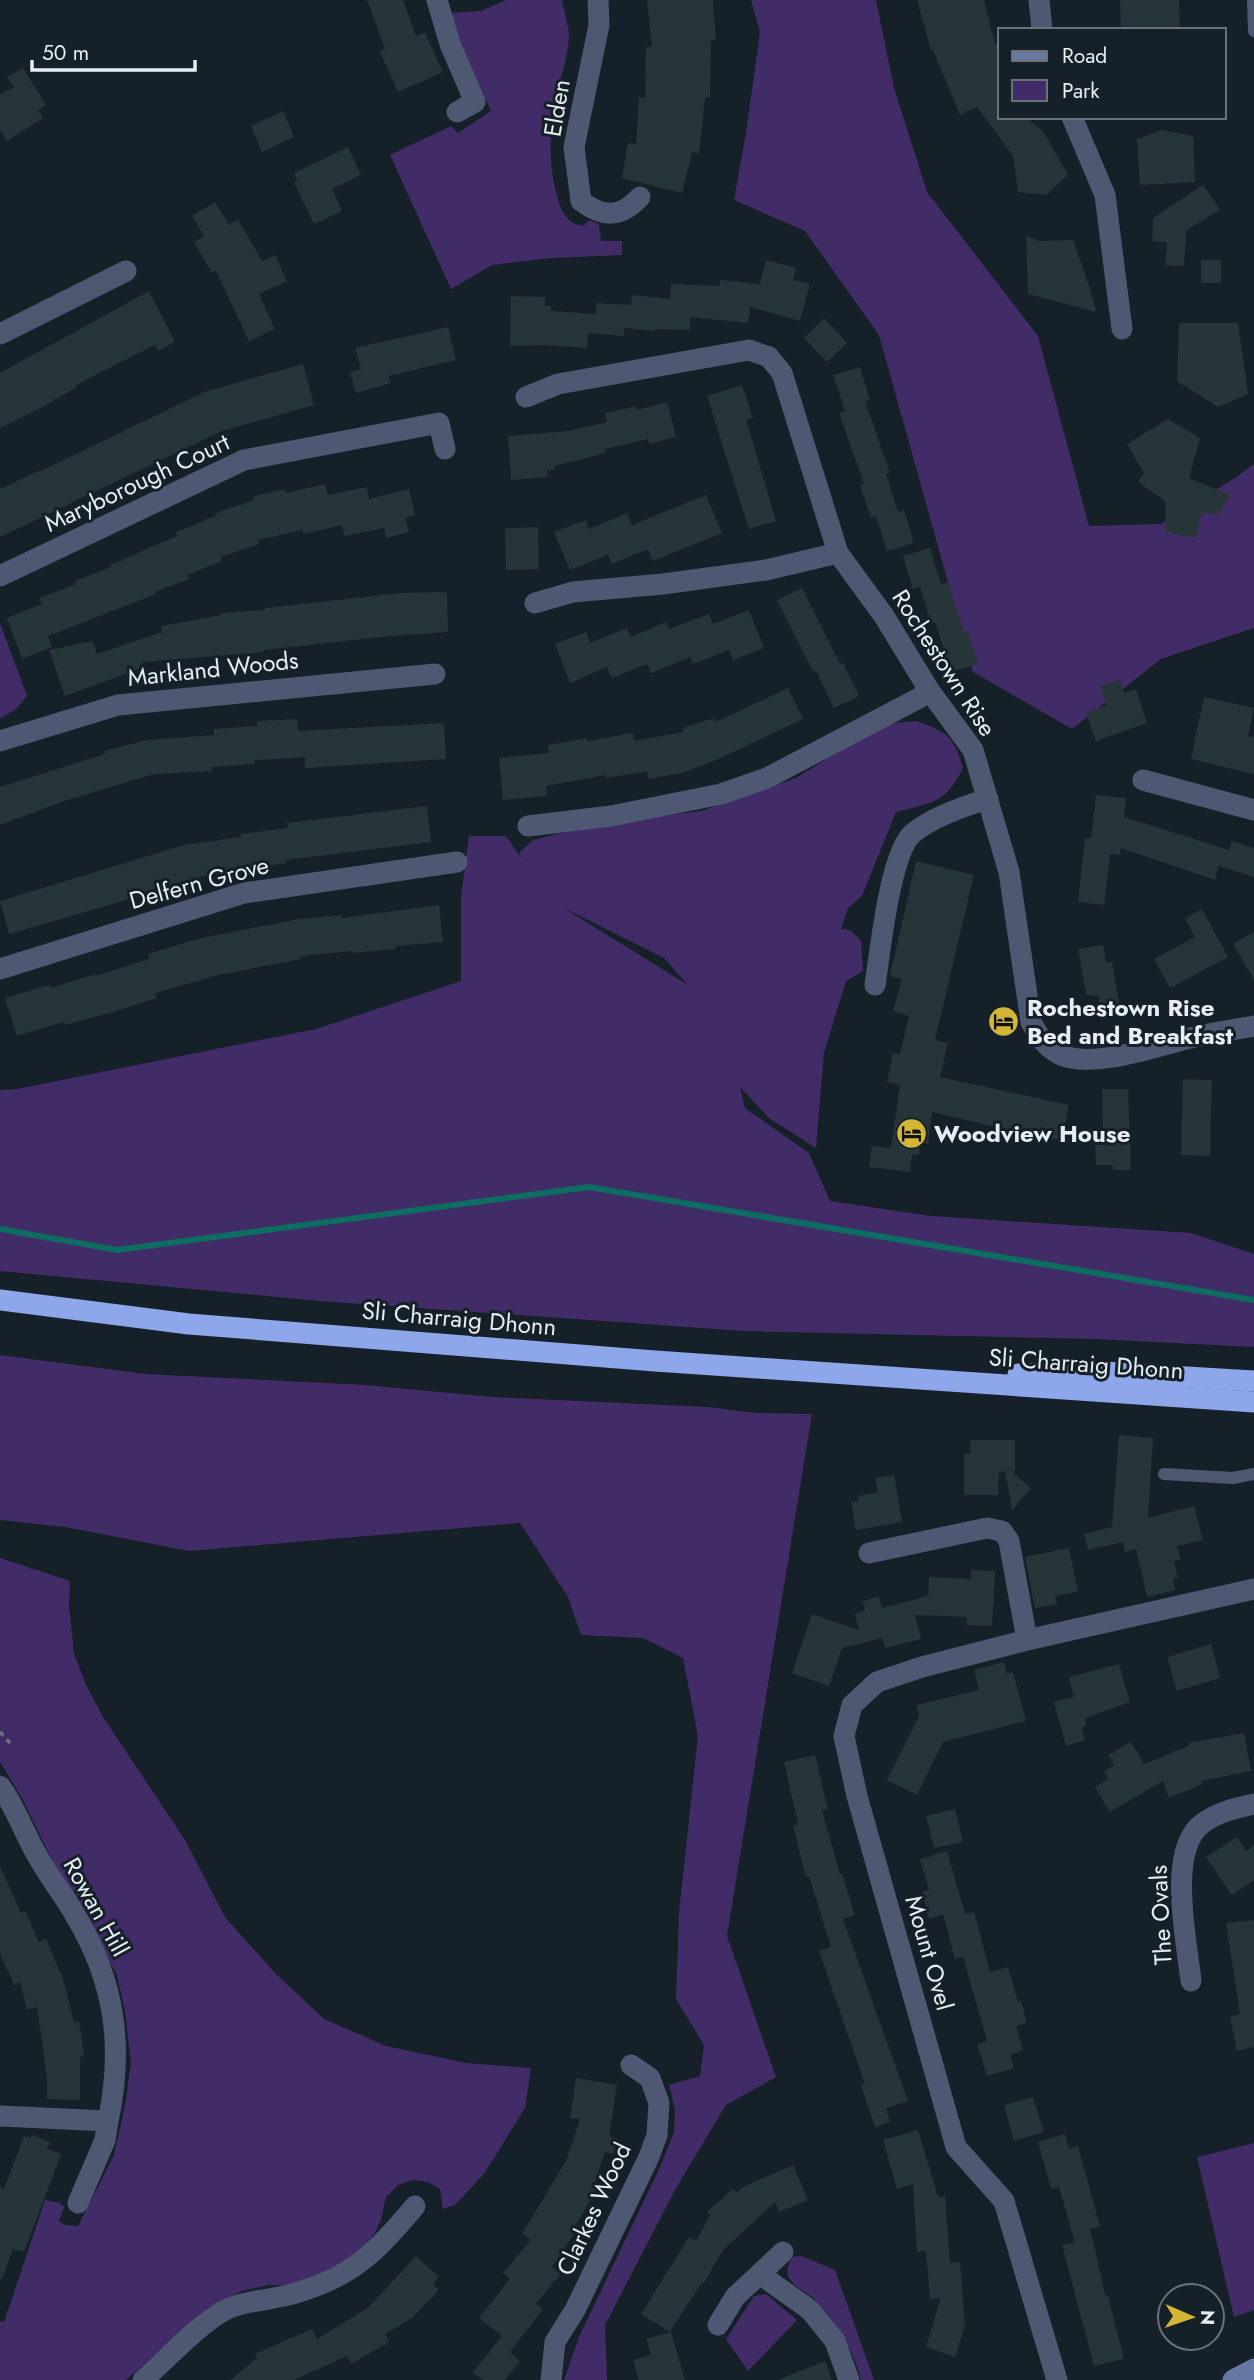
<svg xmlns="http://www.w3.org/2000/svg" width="1254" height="2380" viewBox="0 0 1254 2380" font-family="Jost,sans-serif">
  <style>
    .green { fill: #422c67; fill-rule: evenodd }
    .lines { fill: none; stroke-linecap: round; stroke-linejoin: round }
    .stream { stroke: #0d6d62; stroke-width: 6 }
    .building { fill: #263538 }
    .path { stroke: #6c747b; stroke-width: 3.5; stroke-dasharray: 5 5; stroke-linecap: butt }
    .lane { stroke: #4e5873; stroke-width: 12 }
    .street { stroke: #4e5873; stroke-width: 21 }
    .secondary { stroke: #6877a3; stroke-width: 21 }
    .highway { stroke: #8ea6ea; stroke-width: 21 }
    .labels { text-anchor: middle; stroke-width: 6; stroke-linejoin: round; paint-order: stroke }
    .street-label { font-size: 24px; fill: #e7eef3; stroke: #162028 }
    .poi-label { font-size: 24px; font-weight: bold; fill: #e7eef3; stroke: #162028; text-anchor: start }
  </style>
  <rect width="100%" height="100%" fill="#162028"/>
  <g class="green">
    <path d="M506,0H562C564,12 569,25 569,37C568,55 562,73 558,90C550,125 547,161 557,196C561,211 566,223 583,226L589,220L599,224L601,241H622V255L551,258L492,265L451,289L390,155L451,126L458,133L491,111L455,34L451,13L481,11Z"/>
    <path d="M751,0H876L894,88L927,192L1038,336L1089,526L1161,524L1235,478L1254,464V628L1161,659L1072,729L973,672L879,335L805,231L734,200L746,133L760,32Z"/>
    <path d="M0,623L27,696L16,709L0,719Z"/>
    <path d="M917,721C948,733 953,735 963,768C946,803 932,803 896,812L862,896L848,908L841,929L850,930L861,941L863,971L846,981L824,1053L816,1148L769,1118L740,1087L745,1108L809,1153L830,1201L931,1216L1191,1233L1254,1254V1347L1095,1339L743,1331L320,1301L0,1271V1090L17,1089L316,1029L461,981V897L469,836H506L522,859L519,853L533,840L601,823L701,811L796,778L860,738L895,723ZM562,907L664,958L688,985Z"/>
    <path d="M0,1355L145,1374L366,1385L492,1397L707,1407L755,1413L812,1414L727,1936L776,2077L726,2105L676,2188L605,2325L607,2380H564L579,2337L660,2167L674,2132L675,2110L669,2085L700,2076L704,2045L676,1999L679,1913L698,1736L683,1658L643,1638L581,1635L568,1597L520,1523L189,1551L65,1527L0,1520Z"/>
    <path d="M0,1558L70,1581L69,1606L74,1653L86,1685L103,1717L185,1840L225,1917L276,1974L324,2019L386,2046L466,2063L531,2068L525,2108L484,2174L455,2205L443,2209L440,2189L428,2182L413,2180L398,2185L386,2197L381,2220L375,2233L349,2263L295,2286L268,2285L242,2291L208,2308L126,2380H0V2321L4,2322L45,2200L60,2203L64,2207L59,2221L65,2225L78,2226L114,2155L125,2105L131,2063L125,2012L117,1975L50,1856L23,1800L0,1762Z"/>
    <path d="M1254,2143V2310L1234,2317L1197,2157Z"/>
    <path d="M801,2256L835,2270L874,2380H861C855,2352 834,2320 814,2299C807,2292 794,2287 789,2278C785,2270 789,2264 792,2257Z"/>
    <path d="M766,2294L797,2320L748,2371L726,2339L754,2296Z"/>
  </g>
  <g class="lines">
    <path class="stream" d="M0,1229L117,1250L589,1187L1254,1300"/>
  </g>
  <g class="building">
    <path d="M367,0H403L416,36L425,32L443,72L398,92L380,52L385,49Z"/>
    <path d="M647,0H713L716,39L711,40L710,97L705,98L699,154L692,152L682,193L622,178L628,143L636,144L639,97L645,98L646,47H652Z"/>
    <path d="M917,0H984L995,44L1000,42V117H1025L1043,131L1068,175L1046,195L1018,192L1013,156L977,107L960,115L933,50H931Z"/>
    <path d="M1120,0H1179L1180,30H1121Z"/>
    <path d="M23,68L46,105L38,110L43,118L7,141L0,130V95L14,87L7,77Z"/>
    <path d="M283,111L294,137L262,152L251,126Z"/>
    <path d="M1162,130L1193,136L1195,182L1140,185L1137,139Z"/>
    <path d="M348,147L361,175L332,189L342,211L314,224L294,182L297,180L294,173Z"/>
    <path d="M1203,185L1220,209L1186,231L1184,266L1165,265L1167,242L1152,241L1153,218Z"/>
    <path d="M215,202L229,225L238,219L262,261L275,255L287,281L259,294L275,329L249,341L216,271L212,273L194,242L204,236L192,216Z"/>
    <path d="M1026,236L1041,241L1073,240L1091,291L1096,312L1028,294Z"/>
    <path d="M766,260L796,268L793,280L810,284L800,321L750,307L748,323L690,317V330L654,329V331L624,328V336L588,333L587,348L544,345L510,346L511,296L545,297V306H551V311L596,314V303L631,305L632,295L670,299L671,284L720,286V280L760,284Z"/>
    <rect x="1201" y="260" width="20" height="23"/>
    <path d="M149,291L175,342L158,351L155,345L76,385L77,387L46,405L0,428V373Z"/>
    <path d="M824,318L847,343L827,362L804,338Z"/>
    <path d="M1179,323H1238L1248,394L1218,407L1177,381Z"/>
    <path d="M448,327L456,360L388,376L391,383L356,393L350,372L361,369L355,348Z"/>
    <path d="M303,364L314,405L222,431L0,537V489L38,471L39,472L204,392Z"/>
    <path d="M860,367L870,400L865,401L890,473L886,474L898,512L904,510L914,543L887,551L876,516L871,518L860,485L864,484L839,413L845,411L833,375Z"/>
    <path d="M742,385L753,418L746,420L776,521L749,529L707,396Z"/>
    <path d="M667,402L676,437L649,444L648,439L605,449L606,453L554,466V470H547L548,477L511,480L508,436L568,431L607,422L605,413L636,406L637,410Z"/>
    <path d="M1168,419L1200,438L1189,478L1230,495L1218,514L1201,513L1196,538L1166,532L1165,501L1138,482L1144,473L1127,444Z"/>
    <path d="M325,484L328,495L367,487L369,499L409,489L415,515L405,518L409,532L386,538L384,528L344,536L342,525L303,534L302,530L258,540L259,544L221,557L222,561L187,575L189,579L155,592L156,594L48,636L52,647L22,659L7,618L42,604L40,598L76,584L75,581L111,567L110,565L177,536L176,532L216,516L215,513L254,500V496L285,489L286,493Z"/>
    <path d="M706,495L722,533L653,561L648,549L612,564L608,555L570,570L554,532L586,520L589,529L627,513L632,525Z"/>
    <path d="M538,527L539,569L506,570L505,528Z"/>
    <path d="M930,548L941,584L948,582L964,632L967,631L978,664L951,672L935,622L931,623L920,587L913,589L903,556Z"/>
    <path d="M802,588L840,664L843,663L859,696L834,708L816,671L813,672L777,600Z"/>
    <path d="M447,592L448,632L380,637L264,650V652L142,662L144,667L65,696L49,650L92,641L97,654L162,632V626L221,615V613L265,610V608L399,593Z"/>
    <path d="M749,610L764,648L733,660L729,650L693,664L690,657L651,673L647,664L612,678L607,667L570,683L555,644L586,632L590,643L627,628L631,637L666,622L669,629L709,614L713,624Z"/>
    <path d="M1120,680L1124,693L1136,689L1147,723L1096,741L1086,713L1107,705L1100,686Z"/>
    <path d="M788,688L803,719L721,758L682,773L648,779L647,771L606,778L605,775L546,786L547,796L503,800L499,758L549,753L548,745L587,738V741L633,733L634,741L684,732L683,728L714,718L716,722Z"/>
    <path d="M1204,697L1254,708L1248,736L1254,737V774L1191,759Z"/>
    <path d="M297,719L298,731L444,723L446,759L305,768V757L279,759L254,760L255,764L211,767L212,771L154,774L67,800L0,825V787L105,754L104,751L147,740L214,735V729L257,726V721Z"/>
    <path d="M1096,795L1126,798L1124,817L1229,850L1232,841L1254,848V877L1219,866L1215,880L1121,848L1120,855L1110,854L1104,905L1078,902L1085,838H1091Z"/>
    <path d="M427,806L431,842L286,860V863L203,876L146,891L147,894L9,934L0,901L184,845L241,837V834L288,828L287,823Z"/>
    <path d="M916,861L974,875L935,1040L948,1043L940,1077L1069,1105L1062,1140L1025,1134L932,1112L928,1144L920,1143L919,1155L912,1154L910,1172L869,1167L872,1146L891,1148L900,1085L887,1082L893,1053L900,1054L909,1016L893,1011L902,979L890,976Z"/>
    <path d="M439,905L443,942L395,946L396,949L374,951L353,953V951L300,956L301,959L218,975L173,988L155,993L157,998L113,1012L64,1025L63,1022L17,1036L5,998L49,985L50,988L96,974V976L149,959L148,954L201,938L299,919L342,915V918Z"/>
    <path d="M1202,909L1228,957L1170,988L1154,959L1195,937L1185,919Z"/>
    <path d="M1254,932V980L1233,944Z"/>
    <path d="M1103,945L1106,963L1112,962L1120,1009L1099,1013V996L1086,995L1078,949Z"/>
    <path d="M1183,1079L1212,1080L1210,1156L1181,1155Z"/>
    <path d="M1102,1089H1128L1131,1170H1113L1112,1165H1096L1095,1142L1103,1141Z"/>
    <path d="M1119,1435L1153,1438L1148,1518L1194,1506L1203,1540L1177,1546L1181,1560L1174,1561L1178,1578L1173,1579L1175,1590L1147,1597L1136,1549L1125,1552L1123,1542L1088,1550L1084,1534L1112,1527Z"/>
    <path d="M970,1440H1015V1471H1011L1031,1488L1012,1510L1005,1471L999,1472L998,1495H964V1454H971Z"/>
    <path d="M894,1475L902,1522L856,1530L851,1502L859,1501L858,1496L878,1492L875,1478Z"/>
    <path d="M1069,1548L1078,1592L1055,1596L1057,1604L1035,1608L1025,1557Z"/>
    <path d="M971,1570L995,1571L992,1626L966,1625L967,1617L915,1615L921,1639L885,1648L882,1638L842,1648L829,1686L792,1673L812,1614L859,1630L855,1614L865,1611L862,1601L879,1597L882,1608L928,1596L929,1577L971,1579Z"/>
    <path d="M1211,1644L1220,1678L1177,1691L1167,1657Z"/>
    <path d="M1004,1662L1007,1673H1013L1026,1721L943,1742L917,1795L887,1780L919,1716L916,1705L979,1690L974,1670Z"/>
    <path d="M1119,1664L1130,1702L1085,1718L1086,1726L1082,1727L1085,1740L1066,1746L1054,1702L1074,1697L1069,1677Z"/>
    <path d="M1244,1733L1251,1771L1201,1781L1203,1784L1169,1798L1163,1781L1110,1812L1095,1787L1108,1779L1104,1772L1114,1765L1108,1755L1131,1742L1144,1764L1189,1746V1743Z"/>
    <path d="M815,1755L828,1809L822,1810L840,1874H842L855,1915L843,1919L908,2101L886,2108L890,2122L875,2127L861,2085L865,2084L819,1951L831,1947L809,1876L806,1877L793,1826L798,1824L784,1762Z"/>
    <path d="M955,1809L963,1842L934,1848L926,1816Z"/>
    <path d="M1237,1837L1246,1851L1254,1845V1880L1232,1895L1206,1857Z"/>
    <path d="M947,1851L965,1914L974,1912L990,1972L1008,1967L1018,2002L1021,2001L1027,2023L1016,2026L1023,2050L1010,2055L1014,2068L987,2076L977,2044L987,2041L963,1957L955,1959L943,1914L929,1919L922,1892L929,1890L920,1859Z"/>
    <path d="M0,1866L21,1913L25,1911L39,1942L46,1939L60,1972H61L74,2022L79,2021L84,2056L80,2057V2100L47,2099V2078L37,2007L27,2010L20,1982L14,1985L0,1953Z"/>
    <path d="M1254,1920V2047L1237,2051L1230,2017L1240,2014L1226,1923Z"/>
    <path d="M576,2078L617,2085L609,2136L618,2139L613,2154L605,2152L594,2184L598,2187L575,2226L578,2228L552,2267L560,2274L536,2304L543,2309L510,2352L520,2361L505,2380H483L473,2372L502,2336L479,2318L510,2279L503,2273L531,2240L522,2234L567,2159L580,2119L570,2118Z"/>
    <path d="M1033,2097L1044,2132L1014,2141L1004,2105Z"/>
    <path d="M918,2130L938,2197L945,2196L950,2263L960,2262L965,2326L955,2357L926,2347L941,2298L930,2299L926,2251L917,2252L913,2184L897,2189L883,2140Z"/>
    <path d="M1065,2134L1069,2149L1078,2146L1100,2226L1090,2229L1106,2297L1108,2296L1124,2359L1094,2366L1062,2245L1075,2242L1059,2187L1051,2189L1038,2142Z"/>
    <path d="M32,2135L50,2142L47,2149L61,2154L24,2252L13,2249L2,2279H0V2187L4,2189L24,2136L30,2138Z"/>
    <path d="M793,2165L808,2200L779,2212L775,2202L723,2250L704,2283L702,2282L670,2332L641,2314L689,2237L696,2241L710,2215L707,2212L733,2189L737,2193L743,2187Z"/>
    <path d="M416,2256L439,2277L433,2284L439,2290L412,2318L385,2334L389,2342L351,2364L347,2356L294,2380H230L257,2358L255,2354L312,2329L317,2339L369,2307Z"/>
    <path d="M671,2332L685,2380H639L633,2360L651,2355L646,2339Z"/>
    <path d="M825,2361L832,2380H780V2379Z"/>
  </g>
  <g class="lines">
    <path class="path" d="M0,1732L11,1744"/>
    <g class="lane">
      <path d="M1253,0L1254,31"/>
      <path d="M1164,1474L1233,1478L1254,1474"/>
    </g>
    <g class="street">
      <path d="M437,0L450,44L475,102L457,112"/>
      <path d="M598,0L599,25L574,147L581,201C603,218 621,218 640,197"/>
      <path d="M1039,0L1042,30"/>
      <path d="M1072,117L1105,195L1122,329"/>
      <path d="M0,334L126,271"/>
      <path d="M526,397L558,384L749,350L769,357L782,373L838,553L884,616L929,690L973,750L1009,872L1031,1022C1039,1036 1044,1046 1059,1054C1091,1070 1157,1046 1190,1038C1211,1033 1233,1030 1254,1026"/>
      <path d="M0,576L244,460L439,423L445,449"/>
      <path d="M535,603L573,592L663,584L766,570L838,553"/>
      <path d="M0,741L118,705L435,674"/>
      <path d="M1143,780L1254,810"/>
      <path d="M528,826L611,816L721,794L767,778L921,697L929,690"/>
      <path d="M0,969L244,893L457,862"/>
      <path d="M875,985C880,953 890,852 913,833C933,817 964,806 988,799"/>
      <path d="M869,1553L987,1528L1002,1531L1009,1541L1027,1640"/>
      <path d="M0,1786C16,1808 24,1833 38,1857C49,1877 64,1895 75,1915C115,1981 124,2047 108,2121L0,2116"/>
      <path d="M1191,1981C1187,1941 1166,1849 1203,1823C1218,1812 1236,1808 1254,1804"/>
      <path d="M78,2203L105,2140L108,2121"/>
      <path d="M761,2275L810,2310L835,2341L849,2380"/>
      <path d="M718,2325L735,2297L783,2252"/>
      <path d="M143,2380C168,2358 192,2331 220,2313C241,2300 269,2301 292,2294C351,2278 377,2252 415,2206"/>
      <path d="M551,2380L555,2342L575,2310L649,2157L657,2135L659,2103L650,2078L631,2065"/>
      <path d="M1057,2380L1004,2201L956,2147L857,1796L844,1736L852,1705L877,1682L922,1667L1027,1640L1254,1589"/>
    </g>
    <path class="secondary" d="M1233,2380L1254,2369"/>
    <g class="highway">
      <path d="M0,1300L189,1324L655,1361L1254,1402"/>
      <path d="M1018,1374L1087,1371L1254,1381"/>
    </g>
  </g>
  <defs>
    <symbol id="hotel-disc" viewBox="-11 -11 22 22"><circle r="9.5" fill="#d3b635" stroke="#162028"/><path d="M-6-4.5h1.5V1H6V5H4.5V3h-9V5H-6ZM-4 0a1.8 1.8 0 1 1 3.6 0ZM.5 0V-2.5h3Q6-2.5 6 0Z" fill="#111"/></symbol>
  </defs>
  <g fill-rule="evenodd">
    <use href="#hotel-disc" x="986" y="1004" width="35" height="35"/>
    <use href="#hotel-disc" x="894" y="1116" width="35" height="35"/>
  </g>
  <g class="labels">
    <g class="street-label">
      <text transform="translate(557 108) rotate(-80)" y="8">Elden</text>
      <text transform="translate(137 483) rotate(-25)" y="8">Maryborough Court</text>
      <text transform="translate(944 663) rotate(57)" y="8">Rochestown Rise</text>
      <text transform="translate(213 669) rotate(-6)" y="8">Markland Woods</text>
      <text transform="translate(199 883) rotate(-15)" y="8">Delfern Grove</text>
      <text transform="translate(459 1319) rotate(5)" y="8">Sli Charraig Dhonn</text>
      <text transform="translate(1086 1364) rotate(4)" y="8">Sli Charraig Dhonn</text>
      <text transform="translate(96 1907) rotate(61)" y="8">Rowan Hill</text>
      <text transform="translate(1161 1915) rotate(-93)" y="8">The Ovals</text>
      <text transform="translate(929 1953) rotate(74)" y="8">Mount Ovel</text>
      <text transform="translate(594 2209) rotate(-65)" y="8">Clarkes Wood</text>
    </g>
    <g class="poi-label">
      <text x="1027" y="1016">Rochestown Rise<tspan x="1027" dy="28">Bed and Breakfast</tspan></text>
      <text x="934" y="1142">Woodview House</text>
    </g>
  </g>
  <rect x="998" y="28" width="228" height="91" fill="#162028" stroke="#6a7279" stroke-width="2"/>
  <rect x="1012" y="51" width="35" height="10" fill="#6877a3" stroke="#6a7279" stroke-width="2"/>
  <text x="1062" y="63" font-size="21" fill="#e7eef3">Road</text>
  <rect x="1012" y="80" width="35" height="21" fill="#422c67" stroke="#6a7279" stroke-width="2"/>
  <text x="1062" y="98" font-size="21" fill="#e7eef3">Park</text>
  <g transform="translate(1191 2317) rotate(92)"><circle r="33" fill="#162028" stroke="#6a7279" stroke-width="2"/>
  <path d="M0-5L12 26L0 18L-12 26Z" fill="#d3b635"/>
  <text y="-10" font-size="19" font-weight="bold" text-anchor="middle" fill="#e7eef3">N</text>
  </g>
  <path d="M32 60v10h163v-10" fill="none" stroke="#e7eef3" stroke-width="3.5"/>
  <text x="42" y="60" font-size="21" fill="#e7eef3" stroke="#162028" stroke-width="5" paint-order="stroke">50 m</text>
</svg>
